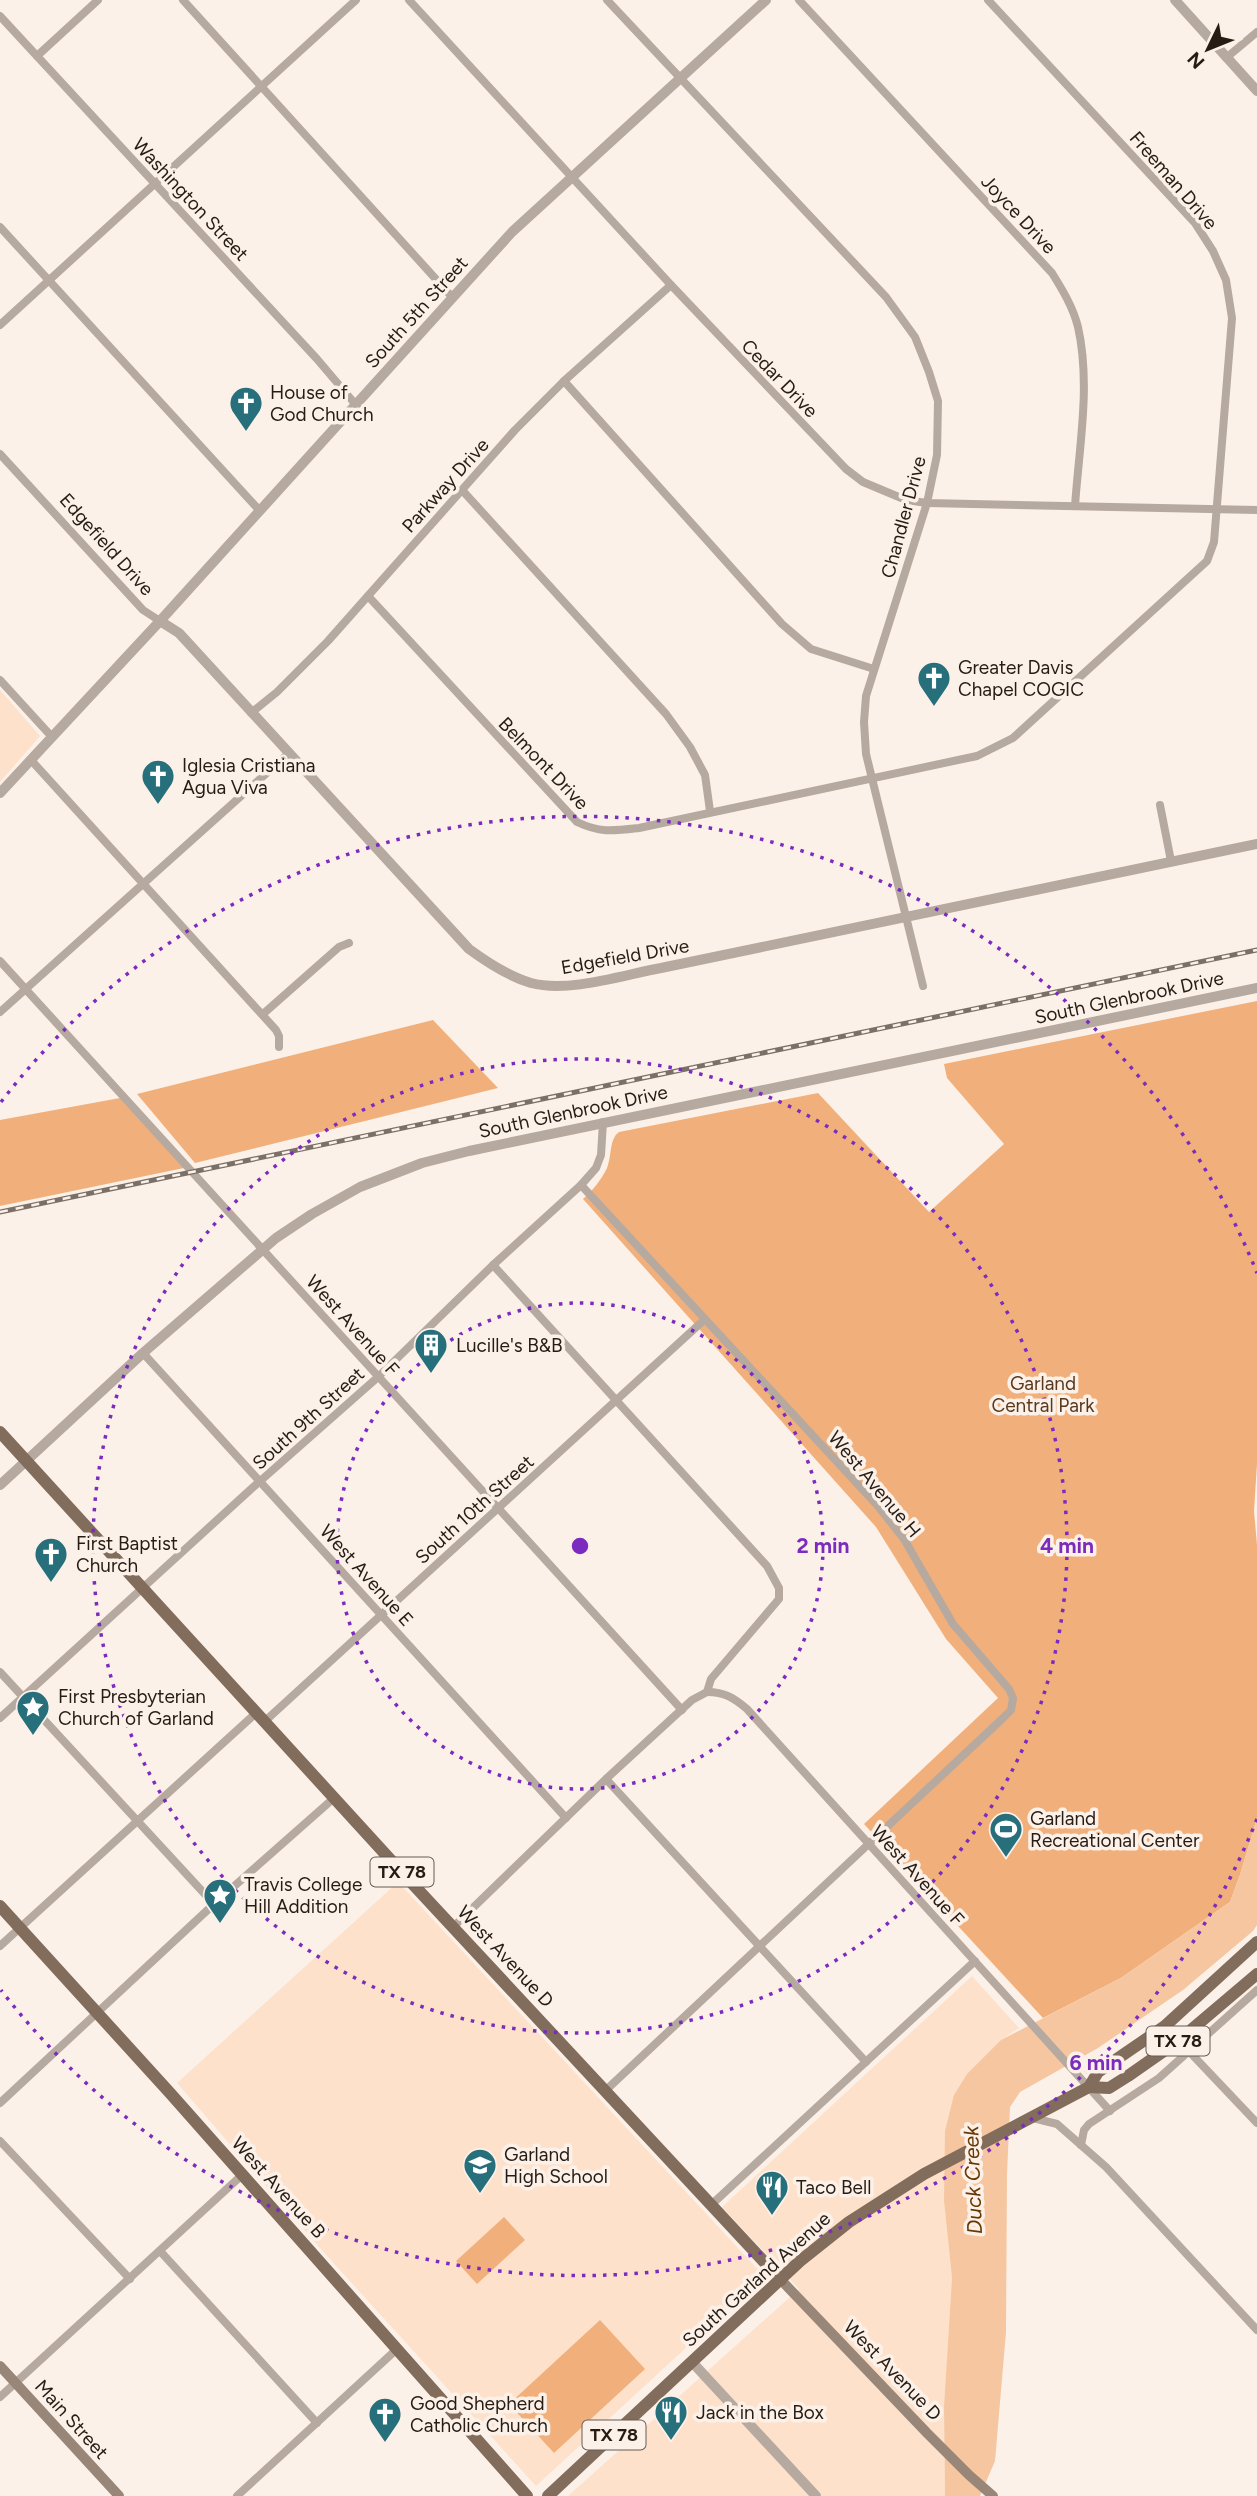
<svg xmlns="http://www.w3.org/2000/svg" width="1257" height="2496" viewBox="0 0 1257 2496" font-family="Figtree,sans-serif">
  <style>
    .built { fill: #fde1cb }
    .green { fill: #f1b07b }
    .water { fill: #f5c6a0 }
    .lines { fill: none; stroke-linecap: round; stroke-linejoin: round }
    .minor { stroke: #b6a9a0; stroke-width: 8 }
    .tertiary { stroke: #b6a9a0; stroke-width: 10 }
    .secondary { stroke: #988678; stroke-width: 10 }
    .primary { stroke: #826c5b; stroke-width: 12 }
    .rail-casing { stroke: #7b7067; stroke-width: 5 }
    .rail { stroke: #fcf1e8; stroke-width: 2.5; stroke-dasharray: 8; stroke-linecap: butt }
    .ring { fill: none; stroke: #7b2cbf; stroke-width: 3.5; stroke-dasharray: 3.5 7 }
    .labels { text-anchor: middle; stroke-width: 7; stroke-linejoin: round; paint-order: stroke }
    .shield { fill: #fcf1e8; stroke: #675c54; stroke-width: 2 }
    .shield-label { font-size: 18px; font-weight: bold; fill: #271c14 }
    .street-label { font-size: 19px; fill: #271c14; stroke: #fcf1e8 }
    .poi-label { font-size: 19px; fill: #271c14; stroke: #fcf1e8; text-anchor: start }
    .park-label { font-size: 19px; fill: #58391e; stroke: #fcf1e8 }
    .water-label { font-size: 21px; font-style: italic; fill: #683802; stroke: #fcf1e8 }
    .centre { fill: #7b2cbf; stroke: #fcf1e8; stroke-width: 3.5 }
    .ring-label { font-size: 21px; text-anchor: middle; font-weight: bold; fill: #7b2cbf; stroke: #fcf1e8; stroke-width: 7; stroke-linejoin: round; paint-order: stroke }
  </style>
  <rect width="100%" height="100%" fill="#fcf1e8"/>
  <g class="built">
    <path d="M0,690L40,736L0,782Z"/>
    <path d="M398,1882L764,2276L536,2486L319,2247L177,2083Z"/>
    <path d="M972,1976L1019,2028L1001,2040L944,2201L952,2278L944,2406L945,2496H568L799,2289L722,2207Z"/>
  </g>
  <g class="green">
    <path d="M1257,1001V1464L1254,1511L1257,1545V1818L1240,1875L1230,1902L1121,1978L1043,2018L864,1824L998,1698L946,1639L876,1527L583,1199C593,1190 601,1180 607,1168C612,1156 609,1139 619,1132L818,1093L929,1212L1004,1144L947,1078L944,1064Z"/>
    <path d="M433,1020L498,1088L195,1163L137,1094Z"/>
    <path d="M120,1098L184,1168L0,1206V1120Z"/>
    <path d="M504,2217L525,2240L477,2284L456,2261Z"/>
    <path d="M600,2320L645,2369L554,2453L509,2404Z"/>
  </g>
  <path class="water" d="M1257,1818V1925L1253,1931L1183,1990L1098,2048L1020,2092L1010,2107L1007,2174L1006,2332L995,2461L980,2496H945L944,2406L952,2278L944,2201L945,2131L954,2095L967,2074L1001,2040L1121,1978L1230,1902L1240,1875Z"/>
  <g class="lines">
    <g class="minor">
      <path d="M183,0L453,298"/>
      <path d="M409,0L671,285L846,469L863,482L906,500L927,503L1257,510"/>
      <path d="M607,0L886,297L915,337L929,372L938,401L937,455L927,503L866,696L864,722L866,754L923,986"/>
      <path d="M799,0L1052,273C1062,289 1073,307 1078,327C1091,385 1079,447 1075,506"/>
      <path d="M0,16L317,359L356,405"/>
      <path d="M37,56L98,0"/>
      <path d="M1226,58L1257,32"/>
      <path d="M0,227L260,511"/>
      <path d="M0,325L356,0"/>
      <path d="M564,381L782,624L811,649L874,669"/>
      <path d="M0,454L143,610L160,621"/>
      <path d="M462,490L666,714L690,747L705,775L710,811"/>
      <path d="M368,596L577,822C600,833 613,831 639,828L977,756L1013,738L1207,561L1214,542L1232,318L1226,280L1213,251L1195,223L988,0"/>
      <path d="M0,680L52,737"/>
      <path d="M251,713L277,692L328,641L515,430L564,381L671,285"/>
      <path d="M31,760L276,1030L279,1036V1047"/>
      <path d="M1160,805L1171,861"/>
      <path d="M0,961L682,1710"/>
      <path d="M0,1012L288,754"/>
      <path d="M263,1014L339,947L349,943"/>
      <path d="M581,1185L877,1505L904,1539L953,1624L1009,1689L1013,1698L1011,1710L1002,1719L605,2091"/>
      <path d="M143,1353L566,1818"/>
      <path d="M0,1672L214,1904"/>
      <path d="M707,1692C725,1692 734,1698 747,1709L1110,2111"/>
      <path d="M0,1718L250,1490L378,1377L493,1265L581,1185L596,1168L601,1155L603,1122"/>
      <path d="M264,1722L704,1320"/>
      <path d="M606,1779L866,2062"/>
      <path d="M453,1927L606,1779L692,1700L707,1692L711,1679L779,1599V1588L767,1566L493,1265"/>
      <path d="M0,1946L256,1713"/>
      <path d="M1165,2026L1257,2123"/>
      <path d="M0,2103L214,1904L334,1798"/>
      <path d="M1033,2118L1057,2124L1106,2167L1257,2330"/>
      <path d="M0,2141L130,2279"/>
      <path d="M1081,2145L1084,2130L1089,2124L1159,2078L1257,1990"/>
      <path d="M711,2205L975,1961"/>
      <path d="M160,2251L317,2423"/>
      <path d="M0,2397L242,2175"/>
      <path d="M237,2496L397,2349"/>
    </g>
    <g class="tertiary">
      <path d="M1175,0L1257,91"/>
      <path d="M160,621L179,633L469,949C488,963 508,976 531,983C569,993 623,975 661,968L1257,844"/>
      <path d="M0,793L160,621L512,232L766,0"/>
      <path d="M0,1485L143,1353L276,1238L312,1214L360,1187L422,1163L469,1151L1257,988"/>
      <path d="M692,2362L816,2496"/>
    </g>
    <g class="secondary">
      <path d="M781,2280L927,2433L969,2475L993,2496"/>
      <path d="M0,2366L119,2496"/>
    </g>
    <g class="primary">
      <path d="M0,1432L409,1880L781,2280"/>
      <path d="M0,1906L170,2093L527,2496"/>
      <path d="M1089,2087L1109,2088L1128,2076L1178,2041L1257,1974"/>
      <path d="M548,2496L800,2261L849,2222L924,2174L1089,2087L1098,2072L1165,2026L1257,1942"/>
    </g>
    <defs>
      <path id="rail" d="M0,1212L1257,950"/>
    </defs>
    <use href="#rail" class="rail-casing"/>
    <use href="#rail" class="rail"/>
  </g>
  <g class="ring">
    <circle cx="580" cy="1546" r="243"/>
    <circle cx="580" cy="1546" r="487"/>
    <path d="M1257 1819A730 730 0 0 1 1 1990M1 1102A730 730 0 0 1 1257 1273"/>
  </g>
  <defs>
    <symbol id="church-pin" viewBox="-11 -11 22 30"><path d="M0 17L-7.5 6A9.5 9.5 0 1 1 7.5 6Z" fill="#276f7b" stroke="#fcf1e8"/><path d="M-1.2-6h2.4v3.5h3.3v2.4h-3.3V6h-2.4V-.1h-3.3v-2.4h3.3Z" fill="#fff"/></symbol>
    <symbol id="building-pin" viewBox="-11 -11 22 30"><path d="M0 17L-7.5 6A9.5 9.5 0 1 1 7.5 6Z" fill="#276f7b" stroke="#fcf1e8"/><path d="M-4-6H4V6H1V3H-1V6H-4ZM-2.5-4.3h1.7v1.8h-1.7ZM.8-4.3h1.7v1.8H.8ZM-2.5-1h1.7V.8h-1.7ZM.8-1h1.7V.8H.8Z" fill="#fff"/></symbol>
    <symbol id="sight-pin" viewBox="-11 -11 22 30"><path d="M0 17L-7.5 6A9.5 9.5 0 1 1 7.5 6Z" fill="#276f7b" stroke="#fcf1e8"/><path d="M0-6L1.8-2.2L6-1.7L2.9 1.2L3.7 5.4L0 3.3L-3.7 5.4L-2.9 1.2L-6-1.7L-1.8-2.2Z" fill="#fff"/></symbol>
    <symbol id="stadium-pin" viewBox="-11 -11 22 30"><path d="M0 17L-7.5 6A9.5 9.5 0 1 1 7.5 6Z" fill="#276f7b" stroke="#fcf1e8"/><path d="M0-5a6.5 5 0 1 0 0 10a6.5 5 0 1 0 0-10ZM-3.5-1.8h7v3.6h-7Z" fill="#fff"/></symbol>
    <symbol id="school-pin" viewBox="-11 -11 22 30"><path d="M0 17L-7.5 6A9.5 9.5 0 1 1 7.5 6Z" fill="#276f7b" stroke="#fcf1e8"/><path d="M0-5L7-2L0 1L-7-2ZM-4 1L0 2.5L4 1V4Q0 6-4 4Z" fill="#fff"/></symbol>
    <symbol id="restaurant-pin" viewBox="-11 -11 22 30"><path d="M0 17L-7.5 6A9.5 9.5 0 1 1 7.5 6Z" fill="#276f7b" stroke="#fcf1e8"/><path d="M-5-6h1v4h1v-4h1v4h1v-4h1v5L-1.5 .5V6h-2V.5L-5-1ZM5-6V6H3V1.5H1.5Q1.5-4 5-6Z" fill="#fff"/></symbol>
  </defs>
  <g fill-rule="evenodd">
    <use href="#church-pin" x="227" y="384" width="38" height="52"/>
    <use href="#church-pin" x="915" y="659" width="38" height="52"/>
    <use href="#church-pin" x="139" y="757" width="38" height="52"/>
    <use href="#building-pin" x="412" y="1326" width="38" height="52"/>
    <use href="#church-pin" x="32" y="1535" width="38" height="52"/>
    <use href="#sight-pin" x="14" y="1688" width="38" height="52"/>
    <use href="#stadium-pin" x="987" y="1810" width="38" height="52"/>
    <use href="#sight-pin" x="201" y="1876" width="38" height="52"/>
    <use href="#school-pin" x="461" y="2146" width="38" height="52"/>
    <use href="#restaurant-pin" x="753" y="2168" width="38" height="52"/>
    <use href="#restaurant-pin" x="652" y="2393" width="38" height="52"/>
    <use href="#church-pin" x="366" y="2395" width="38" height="52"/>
  </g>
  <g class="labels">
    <g class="shield">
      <rect x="370.5" y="1857.5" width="63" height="29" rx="5"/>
      <rect x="1146.5" y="2026.5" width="63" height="29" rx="5"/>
      <rect x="582.5" y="2420.5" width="63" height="29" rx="5"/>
    </g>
    <g class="shield-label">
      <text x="402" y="1878">TX 78</text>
      <text x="1178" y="2047">TX 78</text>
      <text x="614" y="2441">TX 78</text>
    </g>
    <g class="street-label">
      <text transform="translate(1174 180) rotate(49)" y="7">Freeman Drive</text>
      <text transform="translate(191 199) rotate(47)" y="7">Washington Street</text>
      <text transform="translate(1019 214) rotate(47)" y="7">Joyce Drive</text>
      <text transform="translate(416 312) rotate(-48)" y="7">South 5th Street</text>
      <text transform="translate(780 378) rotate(46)" y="7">Cedar Drive</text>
      <text transform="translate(445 485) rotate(-48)" y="7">Parkway Drive</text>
      <text transform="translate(903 517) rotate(-75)" y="7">Chandler Drive</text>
      <text transform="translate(107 544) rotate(48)" y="7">Edgefield Drive</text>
      <text transform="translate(544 763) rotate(46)" y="7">Belmont Drive</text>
      <text transform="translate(625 956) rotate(-10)" y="7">Edgefield Drive</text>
      <text transform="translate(1129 997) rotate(-12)" y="7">South Glenbrook Drive</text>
      <text transform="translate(573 1111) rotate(-12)" y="7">South Glenbrook Drive</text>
      <text transform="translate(353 1325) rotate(48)" y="7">West Avenue F</text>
      <text transform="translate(308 1418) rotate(-42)" y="7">South 9th Street</text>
      <text transform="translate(875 1484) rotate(50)" y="7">West Avenue H</text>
      <text transform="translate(474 1509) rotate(-42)" y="7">South 10th Street</text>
      <text transform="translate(367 1575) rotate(48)" y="7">West Avenue E</text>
      <text transform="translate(918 1875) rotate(48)" y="7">West Avenue F</text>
      <text transform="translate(506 1956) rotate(47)" y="7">West Avenue D</text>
      <text transform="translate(279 2187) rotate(48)" y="7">West Avenue B</text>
      <text transform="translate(756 2279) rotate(-42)" y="7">South Garland Avenue</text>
      <text transform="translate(893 2370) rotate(46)" y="7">West Avenue D</text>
      <text transform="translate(72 2419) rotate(48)" y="7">Main Street</text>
    </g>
    <g class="poi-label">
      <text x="270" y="399">House of<tspan x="270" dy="22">God Church</tspan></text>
      <text x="958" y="674">Greater Davis<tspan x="958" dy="22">Chapel COGIC</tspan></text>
      <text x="182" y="772">Iglesia Cristiana<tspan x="182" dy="22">Agua Viva</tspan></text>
      <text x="456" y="1352">Lucille's B&amp;B</text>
      <text x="76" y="1550">First Baptist<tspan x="76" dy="22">Church</tspan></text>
      <text x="58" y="1703">First Presbyterian<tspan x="58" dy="22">Church of Garland</tspan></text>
      <text x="1030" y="1825">Garland<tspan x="1030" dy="22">Recreational Center</tspan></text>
      <text x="244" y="1891">Travis College<tspan x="244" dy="22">Hill Addition</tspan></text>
      <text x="504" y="2161">Garland<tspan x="504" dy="22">High School</tspan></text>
      <text x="796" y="2194">Taco Bell</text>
      <text x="410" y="2410">Good Shepherd<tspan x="410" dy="22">Catholic Church</tspan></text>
      <text x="696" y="2419">Jack in the Box</text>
    </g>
    <g class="park-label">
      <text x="1043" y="1390">Garland<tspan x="1043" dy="22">Central Park</tspan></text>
    </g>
    <g class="water-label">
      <text transform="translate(973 2180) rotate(-92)" y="7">Duck Creek</text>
    </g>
  </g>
  <circle cx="580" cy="1546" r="10" class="centre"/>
  <g class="ring-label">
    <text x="823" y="1553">2 min</text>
    <text x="1067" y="1553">4 min</text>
    <text x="1096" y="2070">6 min</text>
  </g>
  <g transform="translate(1208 49) rotate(227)" stroke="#fcf1e8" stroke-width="5" paint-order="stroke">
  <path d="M0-5L12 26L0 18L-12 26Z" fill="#271c14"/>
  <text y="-10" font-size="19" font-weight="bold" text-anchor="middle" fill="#271c14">N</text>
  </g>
</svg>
